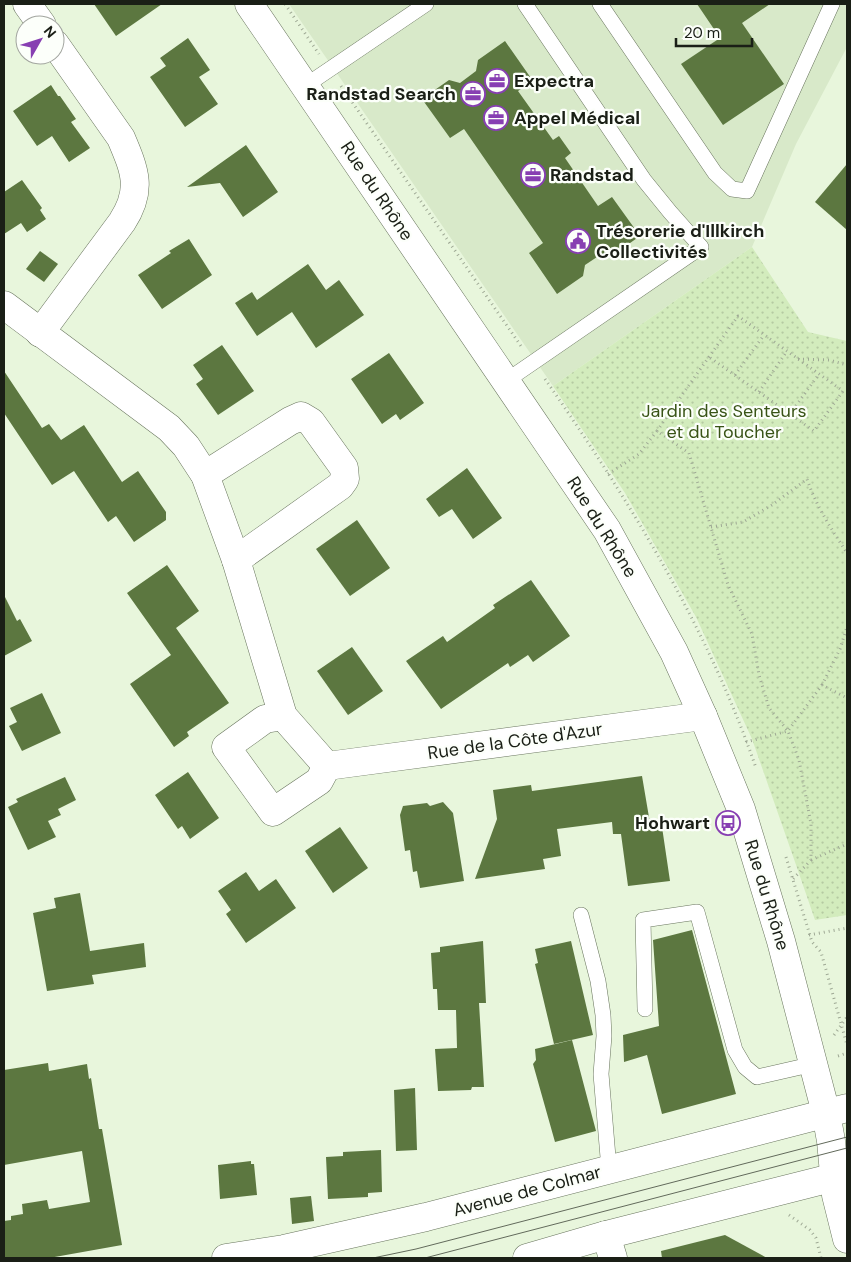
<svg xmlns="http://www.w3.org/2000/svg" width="851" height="1262" viewBox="0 0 851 1262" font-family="'DM Sans',sans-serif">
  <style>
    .built { fill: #d8e9c9 }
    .grass { fill: url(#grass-dots) }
    .building { fill: #5c7740 }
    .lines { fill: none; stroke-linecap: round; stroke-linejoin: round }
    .lane-casing { stroke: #69755e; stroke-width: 16 }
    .street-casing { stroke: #69755e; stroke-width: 29 }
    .secondary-casing { stroke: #69755e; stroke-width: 29 }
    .path { stroke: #9ea894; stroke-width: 3; stroke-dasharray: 1 4; stroke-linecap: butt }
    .lane { stroke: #fff; stroke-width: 15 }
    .street { stroke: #fff; stroke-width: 28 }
    .secondary { stroke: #fff; stroke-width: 28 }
    .tram { stroke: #626a5b; stroke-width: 1 }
    .labels { text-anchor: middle; stroke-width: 4.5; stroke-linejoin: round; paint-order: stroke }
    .poi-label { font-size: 18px; font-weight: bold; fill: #1a1f16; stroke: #fcfffa; text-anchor: start }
    .street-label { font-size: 18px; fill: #1a1f16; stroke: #fcfffa }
    .park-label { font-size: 18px; fill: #395417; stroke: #fcfffa }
  </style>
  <defs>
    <pattern id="grass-dots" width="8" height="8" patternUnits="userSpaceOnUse" patternTransform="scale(1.25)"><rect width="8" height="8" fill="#d3ecbd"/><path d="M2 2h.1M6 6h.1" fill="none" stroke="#b5caa2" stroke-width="1.8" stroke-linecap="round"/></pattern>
  </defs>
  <rect width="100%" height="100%" fill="#e8f6dc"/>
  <path class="built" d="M289,4H847V47L796,144L752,247L553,386Z"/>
  <path class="grass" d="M752,247L808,332L847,341V915L815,920L795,862L752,739L696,617L625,493L553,386Z"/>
  <g class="building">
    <path d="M94,4H162L116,36Z"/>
    <path d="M697,4H770L742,23L784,84L723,125L681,64L720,38Z"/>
    <path d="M188,38L210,70L199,77L218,104L185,127L150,77L166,66L160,58Z"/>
    <path d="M505,41L533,81L518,91L553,140L559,136L571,153L565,158L598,206L612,197L640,236L613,255H600L585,265L583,276L557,294L529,253L543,243L464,129L450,138L422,99L449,80L460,83L476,71L478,60Z"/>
    <path d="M51,85L58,96H60L76,119L71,122L90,148L69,162L52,136L37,146L13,111Z"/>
    <path d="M246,145L278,192L243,217L220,183L187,187Z"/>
    <path d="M847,164V230L815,202Z"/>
    <path d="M22,180L42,208L40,210L46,219L27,232L21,223L4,234V192Z"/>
    <path d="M189,239L212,275L162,309L138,275L171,253L169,251Z"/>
    <path d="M40,251L58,264L44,282L26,269Z"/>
    <path d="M308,264L326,290L339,280L364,315L316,348L292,312L257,336L235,303L252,292L257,300Z"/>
    <path d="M222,345L254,391L218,415L196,384L203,379L193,365Z"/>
    <path d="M389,353L424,403L400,420L396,414L382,424L351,379Z"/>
    <path d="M4,371L42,428L49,424L61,440L84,425L122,482L138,471L166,512V520L134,542L116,516L108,522L74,471L52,485L4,413Z"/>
    <path d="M467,468L502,518L473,539L452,509L439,517L426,499Z"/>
    <path d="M357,520L390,568L350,596L316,549Z"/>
    <path d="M167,565L199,611L176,628L229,703L187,732L189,736L174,747L130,684L171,655L127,593Z"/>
    <path d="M531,580L570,636L533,662L528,655L510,667L508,663L441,709L406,661L443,636L447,642L495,608L493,605Z"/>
    <path d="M4,595L17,621L20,619L32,641L4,656Z"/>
    <path d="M352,647L383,691L348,715L317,671Z"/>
    <path d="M42,693L61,733L22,751L9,726L17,722L10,708Z"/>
    <path d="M188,772L219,818L190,839L182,826L178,829L155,795Z"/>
    <path d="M642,776L651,829L662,827L670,881L628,886L621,834H613L612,822L557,829L561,856L543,859L545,869L475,879L497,819L493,790L531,785L532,791Z"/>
    <path d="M65,777L76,800L58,809L61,815L48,821L56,837L28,850L8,807L18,802L16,799Z"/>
    <path d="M443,802L453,813L464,881L420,888L417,871L413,872L410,850L405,851L400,815L403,806L427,803L430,806Z"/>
    <path d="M340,827L368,868L333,893L305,851Z"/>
    <path d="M246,872L259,891L276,879L296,908L246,943L226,914L231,910L218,891Z"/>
    <path d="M80,893L90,951L144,943L146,967L92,975L94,984L47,991L33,913L56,908L54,898Z"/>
    <path d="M692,930L736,1094L662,1114L647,1055L624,1062L623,1035L659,1026L653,940Z"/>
    <path d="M483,941L486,1003H479L484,1087H472L471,1090L438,1091L435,1049L457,1048L456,1010H438L437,989H433L431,953L440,952V947Z"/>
    <path d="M571,941L593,1035L554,1044L535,964L538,963L535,949Z"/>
    <path d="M572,1040L596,1131L555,1142L533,1064L536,1060L535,1049Z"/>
    <path d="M48,1063L49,1071L87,1064L89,1079L91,1078L99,1129H102L122,1245L49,1258H4V1221L11,1220V1216L23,1214L22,1204L47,1200L49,1209L90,1202L82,1151L4,1165V1070Z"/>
    <path d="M415,1088L417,1150L396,1151L394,1090Z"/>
    <path d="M381,1150L382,1192L368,1193V1197L328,1199L326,1157L343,1156V1152Z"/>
    <path d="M251,1161V1164H254L257,1195L220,1199L218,1165Z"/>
    <path d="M311,1196L314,1221L292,1224L290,1198Z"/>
    <path d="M725,1235L767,1258H662L661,1251Z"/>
  </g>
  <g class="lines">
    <defs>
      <g id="lane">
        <path d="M600,4L715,173L732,189L747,191L832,4"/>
        <path d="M305,86L426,4"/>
        <path d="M506,381L701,247L670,212L644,180L525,4"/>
        <path d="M581,915L598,981L603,1015L604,1036L601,1074L609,1169"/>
        <path d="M645,1009L643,920L697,912L735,1050L745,1067L757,1077L814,1064"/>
      </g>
      <g id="street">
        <path d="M27,4L42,25"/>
        <path d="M4,305L169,428L186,446L205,475L236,560L283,716L327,766L703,716"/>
        <path d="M40,333L122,222C143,190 135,171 121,138L55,44"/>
        <path d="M205,475L290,421L301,416L311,422L344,468L345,479L340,486L236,560"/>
        <path d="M283,716L265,719L226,747L273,812L319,781L327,766"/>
        <path d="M606,1235L613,1258"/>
      </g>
      <g id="secondary">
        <path d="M249,4L607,530L674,652L703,716L741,809L781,941L826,1113L831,1141L836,1195L847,1239"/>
        <path d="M226,1258L284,1249L426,1217L847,1108"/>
        <path d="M527,1258L606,1235L847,1174"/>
      </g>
    </defs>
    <use href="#lane" class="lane-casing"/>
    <use href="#street" class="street-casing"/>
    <use href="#secondary" class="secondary-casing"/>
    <g class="path">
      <path d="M285,4L319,54"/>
      <path d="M341,86L521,346"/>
      <path d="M798,359L829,360L847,365"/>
      <path d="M735,375L764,335"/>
      <path d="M545,379C629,500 708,628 756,768"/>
      <path d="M759,392L787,351"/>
      <path d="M790,414L819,374"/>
      <path d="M657,431C684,392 711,354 738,316L843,391L814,431L709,357"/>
      <path d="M608,474L639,454L657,431L689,453L728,585L752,634L759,675L769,708L788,731L799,760L811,824V860L793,879"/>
      <path d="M711,527L743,522L772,505L807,479C816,506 832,530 847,553"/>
      <path d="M822,685L840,649L847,627"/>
      <path d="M746,742L788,731L822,685L847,698"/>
      <path d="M786,857L812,942L821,952L847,1045"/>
      <path d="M811,860L847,844"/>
      <path d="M809,935L847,928"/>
      <path d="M834,1035L847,1017"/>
      <path d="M838,1056L847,1053"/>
      <path d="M789,1215L810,1230L816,1238L821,1258"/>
    </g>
    <use href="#lane" class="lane"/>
    <use href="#street" class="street"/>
    <use href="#secondary" class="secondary"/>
    <g class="tram">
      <path d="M373,1258L416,1249L847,1137"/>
      <path d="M425,1258L847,1148"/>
    </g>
  </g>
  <defs>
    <symbol id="office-ring" viewBox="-11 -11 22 22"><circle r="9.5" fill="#fcfffa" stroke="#873fb2" stroke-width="1.5"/><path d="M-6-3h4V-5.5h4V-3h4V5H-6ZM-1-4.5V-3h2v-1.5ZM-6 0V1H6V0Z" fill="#873fb2"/></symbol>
    <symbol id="civic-ring" viewBox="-11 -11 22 22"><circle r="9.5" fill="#fcfffa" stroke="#873fb2" stroke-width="1.5"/><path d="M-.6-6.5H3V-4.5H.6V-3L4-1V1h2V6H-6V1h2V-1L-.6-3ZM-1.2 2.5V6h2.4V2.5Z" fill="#873fb2"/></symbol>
    <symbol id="bus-ring" viewBox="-11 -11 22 22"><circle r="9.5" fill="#fcfffa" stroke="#873fb2" stroke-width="1.5"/><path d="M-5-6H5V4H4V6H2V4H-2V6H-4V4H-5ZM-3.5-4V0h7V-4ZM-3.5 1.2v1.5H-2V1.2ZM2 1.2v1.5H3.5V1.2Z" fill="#873fb2"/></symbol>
  </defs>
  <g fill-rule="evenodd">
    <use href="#office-ring" x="483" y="67" width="28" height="28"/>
    <use href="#office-ring" x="459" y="80" width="28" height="28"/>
    <use href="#office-ring" x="482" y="104" width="28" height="28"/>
    <use href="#office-ring" x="519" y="161" width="28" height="28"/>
    <use href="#civic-ring" x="564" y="227" width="28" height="28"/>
    <use href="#bus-ring" x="714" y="809" width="28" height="28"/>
  </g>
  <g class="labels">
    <g class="poi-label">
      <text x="514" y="87">Expectra</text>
      <text x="456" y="100" text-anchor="end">Randstad Search</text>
      <text x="514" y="124">Appel Médical</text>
      <text x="550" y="181">Randstad</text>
      <text x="596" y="237">Trésorerie d'Illkirch<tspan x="596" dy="21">Collectivités</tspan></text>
      <text x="710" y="829" text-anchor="end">Hohwart</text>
    </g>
    <g class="street-label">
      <text transform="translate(377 191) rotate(56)" y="6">Rue du Rhône</text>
      <text transform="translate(602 527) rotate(58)" y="6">Rue du Rhône</text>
      <text transform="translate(515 741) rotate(-8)" y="6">Rue de la Côte d'Azur</text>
      <text transform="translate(767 895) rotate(73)" y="6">Rue du Rhône</text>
      <text transform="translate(527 1191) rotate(-15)" y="6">Avenue de Colmar</text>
    </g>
    <g class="park-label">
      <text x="724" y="417">Jardin des Senteurs<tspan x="724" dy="21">et du Toucher</tspan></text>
    </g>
  </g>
  <rect width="851" height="1262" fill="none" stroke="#1a1f16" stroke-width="10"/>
  <g transform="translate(40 40) rotate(51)"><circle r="24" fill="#fcfffa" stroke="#a2a59f"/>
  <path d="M0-4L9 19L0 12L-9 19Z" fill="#873fb2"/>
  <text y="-8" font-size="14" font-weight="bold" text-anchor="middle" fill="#1a1f16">N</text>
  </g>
  <path d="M676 38v8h76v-8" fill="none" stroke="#1a1f16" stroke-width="2.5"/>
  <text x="684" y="38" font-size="15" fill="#1a1f16" stroke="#fcfffa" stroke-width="4" paint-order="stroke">20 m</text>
</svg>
